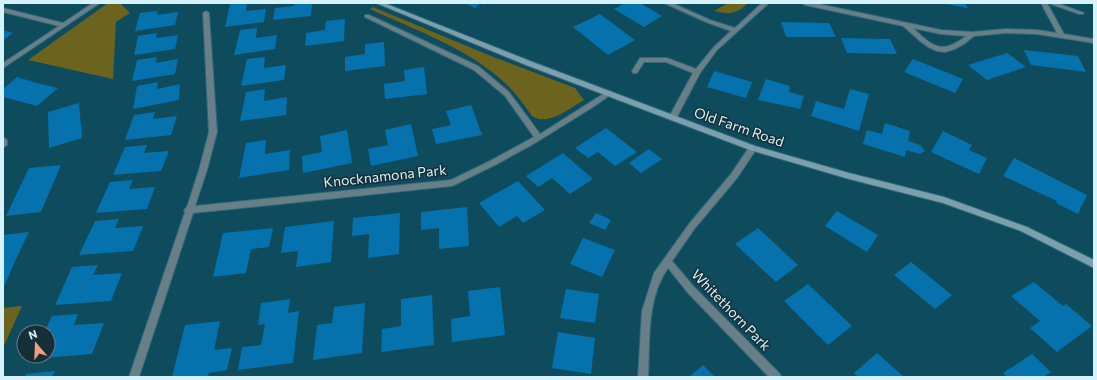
<svg xmlns="http://www.w3.org/2000/svg" width="1097" height="380" viewBox="0 0 1097 380" font-family="Commissioner,sans-serif">
  <style>
    .green { fill: #6b631e }
    .building { fill: #0672ad }
    .lines { fill: none; stroke-linecap: round; stroke-linejoin: round }
    .street-casing { stroke: #31697a; stroke-width: 2 }
    .secondary-casing { stroke: #31697a; stroke-width: 2 }
    .street { fill: #687f87; fill-rule: evenodd }
    .secondary { fill: #7b9fad; fill-rule: evenodd }
    .labels { text-anchor: middle; stroke-width: 3; stroke-linejoin: round; paint-order: stroke }
    .street-label { font-size: 14px; fill: #d6f3fd; stroke: #162e36 }
  </style>
  <rect width="100%" height="100%" fill="#0d4b5d"/>
  <g class="green">
    <path d="M108,3H120L130,13L116,22L113,79L28,60Z"/>
    <path d="M728,3H748C736,14 731,15 714,11Z"/>
    <path d="M373,7L491,56L575,88L584,100C570,108 548,127 532,116C523,104 515,92 504,82C467,48 415,30 370,9Z"/>
    <path d="M22,306L3,348V308Z"/>
  </g>
  <g class="building">
    <path d="M247,3L246,11L266,9L264,22L225,27L230,4Z"/>
    <path d="M294,3H312L311,16L273,20L275,8L294,6Z"/>
    <path d="M465,3H486L484,5L481,3L475,8Z"/>
    <path d="M625,3H640L662,16L644,27L614,9Z"/>
    <path d="M947,3H966L967,8L947,4Z"/>
    <path d="M158,11L157,15L178,12L175,25L135,31L140,13Z"/>
    <path d="M600,14L635,40L608,55L573,27Z"/>
    <path d="M345,19L344,41L305,46L306,33L325,30L326,21Z"/>
    <path d="M781,22L829,23L836,37H786Z"/>
    <path d="M257,28L256,38L277,35L275,49L234,55L240,30Z"/>
    <path d="M3,30L13,33L3,40Z"/>
    <path d="M157,33L156,38L178,35L175,49L134,55L138,36Z"/>
    <path d="M841,38L890,39L897,54L847,53Z"/>
    <path d="M384,42L385,66L345,71V57L365,54V44Z"/>
    <path d="M1024,50L1078,56L1086,72L1031,65Z"/>
    <path d="M1007,53L1026,67L987,80L968,65Z"/>
    <path d="M157,57L156,63L178,59L175,74L132,81L137,60Z"/>
    <path d="M265,57L264,68L286,65L284,80L241,86L247,59Z"/>
    <path d="M913,59L963,79L955,93L904,72Z"/>
    <path d="M424,67L427,94L385,99L384,84L405,81L404,70Z"/>
    <path d="M714,71L752,82L746,98L707,87Z"/>
    <path d="M17,77L37,83L58,88L37,106L3,97V89Z"/>
    <path d="M766,79L790,86L789,92L804,96L800,109L758,100Z"/>
    <path d="M158,82L157,89L180,84L179,100L133,109L137,86Z"/>
    <path d="M265,89L264,101L287,97L286,115L240,121L246,92Z"/>
    <path d="M850,89L869,94L859,131L811,116L816,101L844,109Z"/>
    <path d="M79,103L82,138L49,148L48,112Z"/>
    <path d="M471,105L482,135L436,144L432,129L451,125L446,111Z"/>
    <path d="M155,112L153,119L177,116L171,135L125,140L134,115Z"/>
    <path d="M885,123L910,131L908,141L920,145L925,151L920,154L906,150L905,157L863,144L867,130L882,134Z"/>
    <path d="M411,124L418,156L371,166L368,149L388,145L385,130Z"/>
    <path d="M606,128L637,152L615,166L598,152L588,158L575,148Z"/>
    <path d="M347,130L352,163L303,173L302,156L322,152L320,136Z"/>
    <path d="M943,131L972,145L969,150L987,158L979,174L931,152Z"/>
    <path d="M266,140L265,154L290,150L289,170L239,178L246,143Z"/>
    <path d="M147,145L144,153L169,151L161,171L113,175L125,147Z"/>
    <path d="M649,149L662,159L641,173L629,163Z"/>
    <path d="M563,153L593,179L570,194L552,178L538,187L526,176Z"/>
    <path d="M1014,158L1087,195L1078,214L1056,203L1057,201L1003,176Z"/>
    <path d="M61,165L41,212L6,216L29,168Z"/>
    <path d="M133,180L129,189L155,187L147,209L96,213L110,182Z"/>
    <path d="M518,181L545,210L523,223L517,216L499,227L479,203Z"/>
    <path d="M467,207L469,246L439,249V228L421,230V212Z"/>
    <path d="M837,211L878,235L867,252L825,226Z"/>
    <path d="M400,213L399,254L368,258L369,234L352,236L353,218Z"/>
    <path d="M596,213L611,220L605,230L589,223Z"/>
    <path d="M119,219L115,228L143,226L133,251L79,255L95,221Z"/>
    <path d="M334,221L331,262L296,267L298,251L281,253L285,227Z"/>
    <path d="M273,228L269,247L251,249L246,273L213,277L223,233Z"/>
    <path d="M758,228L798,265L776,282L735,244Z"/>
    <path d="M29,232L16,259L3,289V235Z"/>
    <path d="M583,238L615,250L602,277L570,264Z"/>
    <path d="M911,262L952,295L935,309L894,275Z"/>
    <path d="M98,265L93,275L122,273L111,301L55,305L72,267Z"/>
    <path d="M1034,282L1063,306L1066,304L1092,326L1057,352L1030,328L1040,321L1011,296Z"/>
    <path d="M808,284L852,326L828,345L784,301Z"/>
    <path d="M500,287L505,335L452,342L451,319L470,316L468,291Z"/>
    <path d="M566,289L599,294L595,323L560,318Z"/>
    <path d="M432,295L434,345L381,352L382,329L401,326V299Z"/>
    <path d="M290,299L288,313L299,311L293,363L238,370L242,347L261,345L265,324L258,325L261,303Z"/>
    <path d="M365,303L362,353L313,360L317,325L332,323L334,307Z"/>
    <path d="M78,314L74,325L104,323L92,354L32,359L33,356H48V332H44L52,316Z"/>
    <path d="M220,321L214,350L232,348L227,370L209,373L208,376L201,377H172L185,325Z"/>
    <path d="M558,332L595,338L591,374L552,368Z"/>
    <path d="M877,353L904,377H858L854,373Z"/>
    <path d="M1032,354L1051,372L1043,377H1007L1003,373Z"/>
    <path d="M703,365L715,377H689Z"/>
    <path d="M55,371L52,377H25L26,374Z"/>
  </g>
  <g class="lines">
    <defs>
      <g id="street">
        <path d="M93,3H100L3,68V63L59,26L3,12V8L63,23Z"/>
        <path d="M664,3H672L710,20L735,28L762,3H769L717,50L700,73L677,117L673,120L669,117L693,73L666,62H644L637,73H633L632,71L640,58H667L696,69L713,48L731,31L706,22Z"/>
        <path d="M802,3H814L941,30L972,32L1006,29L1037,30L1057,33L1041,3H1047L1064,34L1094,39V43L1037,34L1006,33L974,36L964,44L955,49L945,52L937,51L928,47L920,41L903,26L805,5ZM913,28L941,34L966,36C942,55 933,47 913,28Z"/>
        <path d="M1048,3H1057L1084,13L1083,14H1079Z"/>
        <path d="M206,11L209,13L217,132L207,170L195,206L451,180L490,161L534,137L505,96L474,70L365,17V15H369L478,66L509,92L540,134L608,91H610L613,93L593,107L535,143L495,165L452,186L193,213L139,377H129L185,212L184,210L187,207L199,170L209,132L203,13Z"/>
        <path d="M3,137L7,140V145L3,148Z"/>
        <path d="M753,145L757,148L737,178L695,228L672,261L694,287L780,374L781,377H769L688,293L668,268C646,299 650,342 648,377H638L642,311L654,273L689,224L731,174L750,146Z"/>
      </g>
      <path id="secondary" d="M376,3H384L530,61L755,146L849,173L944,197L1027,227L1094,260V268L1021,231L943,203L849,179L750,150L526,65Z"/>
    </defs>
    <use href="#street" class="street-casing"/>
    <use href="#secondary" class="secondary-casing"/>
    <use href="#street" class="street"/>
    <use href="#secondary" class="secondary"/>
  </g>
  <g class="labels">
    <g class="street-label">
      <text transform="translate(739 127) rotate(19)" y="5">Old Farm Road</text>
      <text transform="translate(385 176) rotate(-6)" y="5">Knocknamona Park</text>
      <text transform="translate(731 310) rotate(46)" y="5">Whitethorn Park</text>
    </g>
  </g>
  <rect width="1097" height="380" fill="none" stroke="#d6f3fd" stroke-width="8"/>
  <g transform="translate(36 344) rotate(341)"><circle r="19" fill="#162e36" stroke="#637d86"/>
  <path d="M0-3L7 15L0 10L-7 15Z" fill="#f2a080"/>
  <text y="-6" font-size="11" font-weight="bold" text-anchor="middle" fill="#d6f3fd">N</text>
  </g>
</svg>
